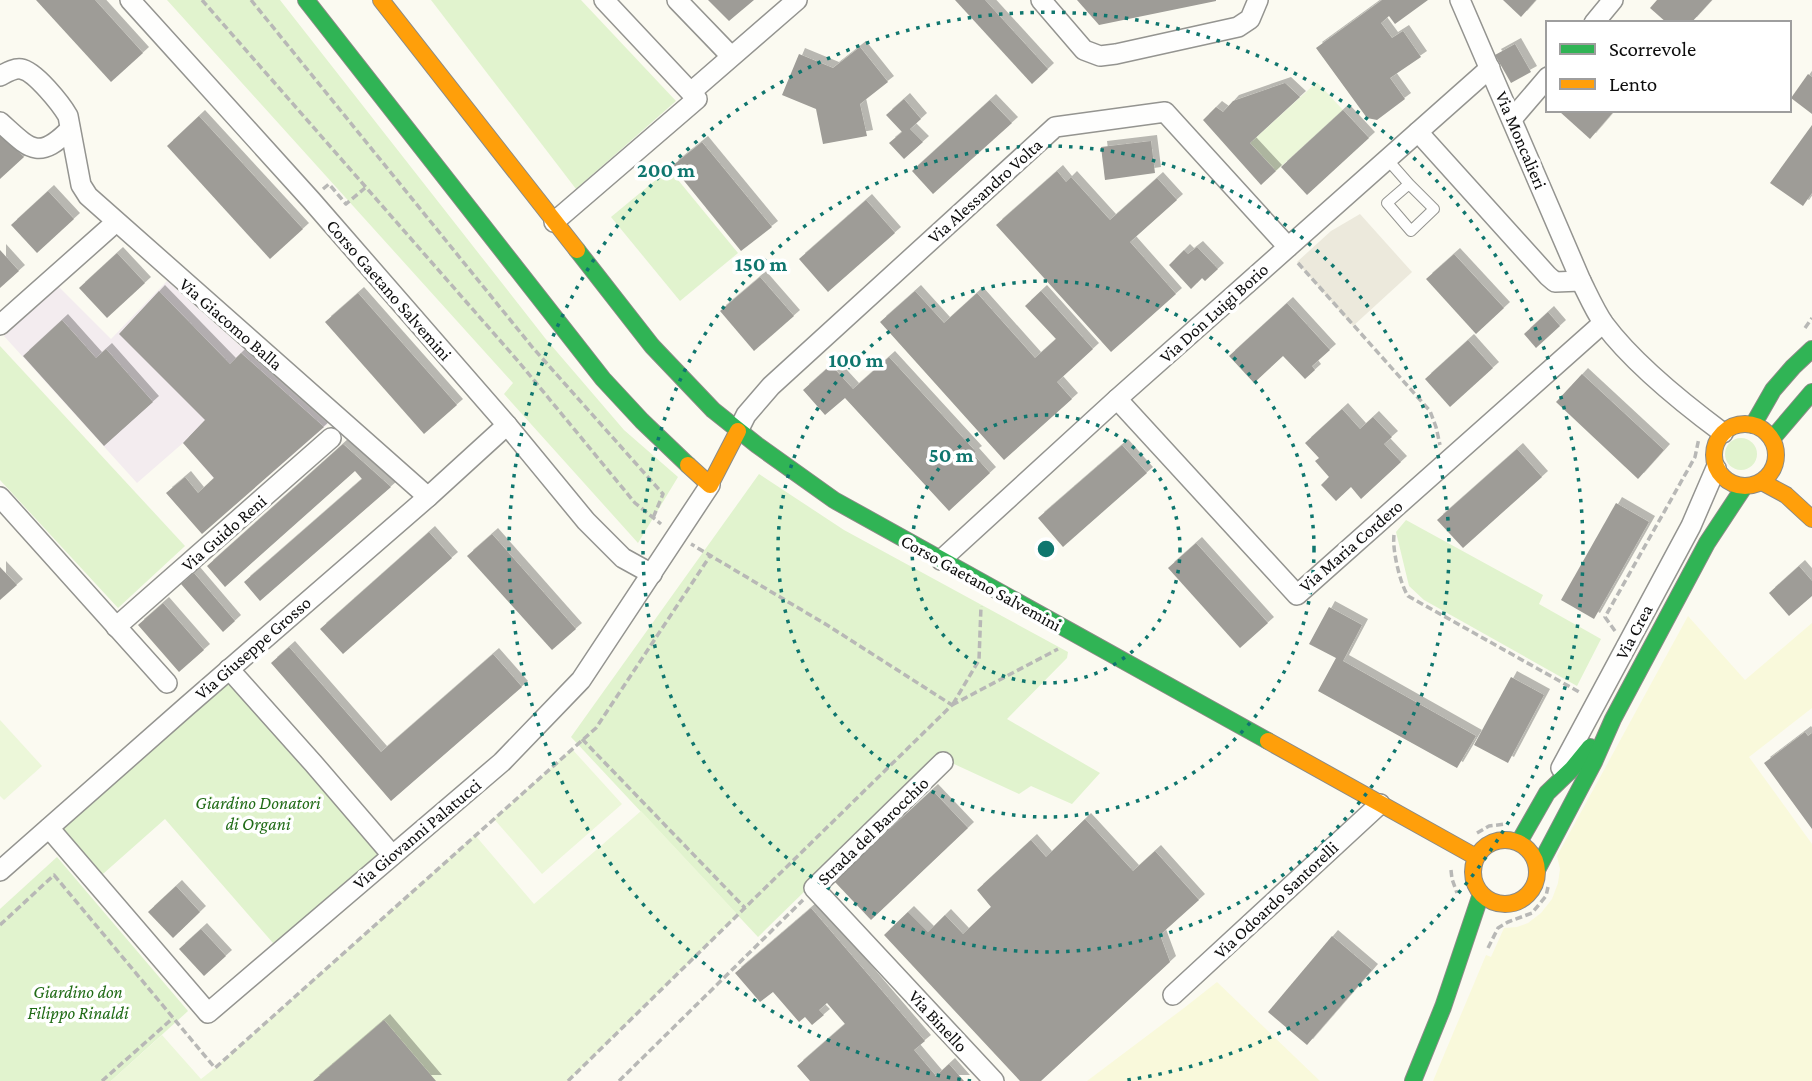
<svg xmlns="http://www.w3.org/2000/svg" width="1812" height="1081" viewBox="0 0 1812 1081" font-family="'Crimson Pro',serif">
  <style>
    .industrial { fill: #f3ecef }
    .farmland { fill: #f9f9db }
    .green { fill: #e1f3ce }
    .pitch { fill: #ecf7d9 }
    .plaza { fill: #ece9dc }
    .building { fill: #9e9c97; filter: url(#shadow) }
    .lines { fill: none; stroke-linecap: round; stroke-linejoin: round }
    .lane-casing { stroke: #949490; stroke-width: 12 }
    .street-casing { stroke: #949490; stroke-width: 22 }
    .fast-casing { stroke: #8b8a86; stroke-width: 18 }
    .slow-casing { stroke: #8b8a86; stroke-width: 18 }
    .path { stroke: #b8b8b6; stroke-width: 3.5; stroke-dasharray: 7 3.5; stroke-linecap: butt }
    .lane { stroke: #fefefd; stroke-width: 10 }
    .street { stroke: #fefefd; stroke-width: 19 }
    .fast { stroke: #30b455; stroke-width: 16 }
    .slow { stroke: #ff9f0a; stroke-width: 16 }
    .ring { fill: none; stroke: #0f766e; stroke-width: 3.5; stroke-dasharray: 3.5 7 }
    .labels { text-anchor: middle; stroke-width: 7; stroke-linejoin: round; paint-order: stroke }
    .street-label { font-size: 18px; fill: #0d0d0d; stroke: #fff }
    .park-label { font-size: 18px; font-style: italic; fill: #206b16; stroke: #fff }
    .centre { fill: #0f766e; stroke: #fff; stroke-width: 3.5 }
    .ring-label { font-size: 21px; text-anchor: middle; font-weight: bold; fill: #0f766e; stroke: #fff; stroke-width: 7; stroke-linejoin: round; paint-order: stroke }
  </style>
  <defs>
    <filter id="shadow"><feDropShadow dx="6" dy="-6" stdDeviation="0" flood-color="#0004"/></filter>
  </defs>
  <rect width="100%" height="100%" fill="#fbfaf1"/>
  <path class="industrial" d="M167,281L328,424L236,504L183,443L137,483L4,336L58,286L111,339Z"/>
  <g class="farmland">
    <path d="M1688,616L1745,680L1812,623V708L1749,757L1812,844V1081H1433L1486,955L1491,957L1504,928L1517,927L1528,923L1541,913L1552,899L1558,883L1560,869L1557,856Z"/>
    <path d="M1217,982L1320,1081H1087L1184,1008Z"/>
  </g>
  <g class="green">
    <path d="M167,0H280L545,338L624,430L678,477L638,543L504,394L513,383Z"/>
    <path d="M431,0H581L676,101L576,189Z"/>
    <path d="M669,169L738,253L680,301L611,217Z"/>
    <path d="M0,346L185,546L118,608L0,480Z"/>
    <circle cx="1741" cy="454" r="16"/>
    <path d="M759,474L844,530L1068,652L1067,658L1007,719L1100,773L1072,804L1031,786L1019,794L941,758L758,937L571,737Z"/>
    <path d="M1406,520L1543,595L1539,604L1601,639L1577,686L1424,600L1409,586L1396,532Z"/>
    <path d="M228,669L391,855L280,951L165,819L95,881L49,828Z"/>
    <path d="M57,857L188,1011L111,1081H0V909Z"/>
  </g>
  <g class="pitch">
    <path d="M1317,82L1343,110L1276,171L1250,143Z"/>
    <path d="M0,720L42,766L4,800L0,796Z"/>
    <path d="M572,749L622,804L542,874L494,819Z"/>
    <path d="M641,811L738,915L568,1081H111L162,1035L201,1079L215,1068L475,835L534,904Z"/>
  </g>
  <path class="plaza" d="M1360,214L1412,272L1353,326L1297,262L1331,231Z"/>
  <g class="building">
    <path d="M36,0H95L143,53L111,82Z"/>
    <path d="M708,0H754L729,21Z"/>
    <path d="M955,0H985L1048,69L1032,84Z"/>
    <path d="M1077,0H1216V1L1099,25Z"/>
    <path d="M1382,0H1428L1395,24L1389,16L1381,23L1392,38L1403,31L1421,57L1390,78L1405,99L1377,120L1367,118L1316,48Z"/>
    <path d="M1503,0H1536L1521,17Z"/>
    <path d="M1657,0H1712L1691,23H1667L1650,8Z"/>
    <path d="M1515,44L1531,72L1511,83L1495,55Z"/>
    <path d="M860,47L888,82L860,104L867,136L823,144L816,109L782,95L799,54L833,68Z"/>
    <path d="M1808,74L1812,77V114L1791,98Z"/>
    <path d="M1285,83L1300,97L1250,143L1276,171L1261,185L1203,120L1216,107L1223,112L1233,101Z"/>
    <path d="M904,99L921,119L910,129L923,142L904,159L889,143L902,132L886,115Z"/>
    <path d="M990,100L1012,123L933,194L912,171Z"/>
    <path d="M1343,110L1369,138L1307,195L1281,167Z"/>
    <path d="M1562,110H1615L1590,139L1560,112Z"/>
    <path d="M199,116L303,229L270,259L167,146Z"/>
    <path d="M1812,125V193L1803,206L1770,183Z"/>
    <path d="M0,135L24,157L0,179Z"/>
    <path d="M1151,141L1155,173L1105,180L1101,147Z"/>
    <path d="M702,142L772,227L741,251L672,166Z"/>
    <path d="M1057,171L1066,182L1071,177L1110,220L1157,178L1177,200L1130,242L1176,294L1111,352L996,225Z"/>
    <path d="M48,191L74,219L37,253L11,225Z"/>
    <path d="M866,200L895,233L828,292L799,259Z"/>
    <path d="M1197,247L1218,269L1205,281L1202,278L1191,289L1169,265L1184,250L1188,254Z"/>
    <path d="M0,250L19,271L0,288Z"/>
    <path d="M117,253L145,283L107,318L79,288Z"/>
    <path d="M1454,254L1504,308L1476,334L1426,279Z"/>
    <path d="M760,277L794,316L754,351L720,311Z"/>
    <path d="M159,291L230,364L241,353L324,427L202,534L166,493L185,477L198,493L214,478L183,443L205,420L119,334Z"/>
    <path d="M915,291L944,323L977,293L1035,358L1056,339L1025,306L1041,291L1093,349L1057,382L1072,399L1004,460L880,322Z"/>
    <path d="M358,293L457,405L424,434L325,322Z"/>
    <path d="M1287,303L1330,350L1312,366L1315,370L1305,379L1283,356L1254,383L1229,356Z"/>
    <path d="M1548,312L1560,326L1536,348L1524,334Z"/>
    <path d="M62,320L96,358L106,349L153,402L104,446L23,356Z"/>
    <path d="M1468,340L1493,368L1450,407L1425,379Z"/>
    <path d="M889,357L976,452L973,454L990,473L949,511L845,398L825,415L803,390L831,365L853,389Z"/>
    <path d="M1582,374L1664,450L1638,479L1556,402Z"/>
    <path d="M1342,409L1360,429L1373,417L1392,437L1384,444L1401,462L1361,499L1351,487L1336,501L1321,485L1329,477L1315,461L1319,458L1305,443Z"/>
    <path d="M343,444L391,487L260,601L244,582L362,479L355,471L225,587L207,566Z"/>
    <path d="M1122,445L1147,473L1063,547L1038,518Z"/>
    <path d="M1517,449L1542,477L1463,548L1437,520Z"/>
    <path d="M1616,503L1649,522L1594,619L1561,600Z"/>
    <path d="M429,532L452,558L343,654L320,629Z"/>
    <path d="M492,534L576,629L552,650L467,556Z"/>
    <path d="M1196,543L1268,623L1240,648L1168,568Z"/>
    <path d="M1799,566L1812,581V596L1789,616L1769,593Z"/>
    <path d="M0,567L17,585L0,600Z"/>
    <path d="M194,573L235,621L223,632L181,584Z"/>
    <path d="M163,603L204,650L179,672L138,625Z"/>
    <path d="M1329,607L1362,625L1343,661L1476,736L1457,768L1318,691L1336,658L1309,644Z"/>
    <path d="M289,647L381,752L493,654L522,687L391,801L271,663Z"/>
    <path d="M1511,677L1544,695L1508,763L1474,745Z"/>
    <path d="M1805,732L1808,736L1812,733V829L1764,763Z"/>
    <path d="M932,790L968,828L871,920L834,881Z"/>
    <path d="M1085,819L1133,871L1155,851L1199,900L1160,935L1170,962L1041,1081H1020L884,935L908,912L928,932L945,915L963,934L991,907L977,890L1031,840L1046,857Z"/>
    <path d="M176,886L200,912L173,938L148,912Z"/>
    <path d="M811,908L925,1041L914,1050L936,1076L949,1064L964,1081H810L797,1066L845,1024L827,1003L819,1010L824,1015L812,1025L805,1017L799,1022L773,992L760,1002L735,973Z"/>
    <path d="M201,929L226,956L204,976L179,949Z"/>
    <path d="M1332,936L1372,970L1307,1045L1268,1012Z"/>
    <path d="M384,1020L436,1081H313Z"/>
  </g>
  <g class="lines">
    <defs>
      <path id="lane" d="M1387,159L1409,184L1387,203L1411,231L1434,209L1409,184"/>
      <g id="street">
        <path d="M130,0L311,200L507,425L586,521L623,558L652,574"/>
        <path d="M677,0L731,56"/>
        <path d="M1041,0L1084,50L1100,56L1116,54L1238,27L1250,19L1258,0"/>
        <path d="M1460,0L1581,281C1588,295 1595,311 1604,324C1633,363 1684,404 1723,433"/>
        <path d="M1594,23L1613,0"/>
        <path d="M0,76C6,73 14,68 21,69C35,71 61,104 68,116L81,185L88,196L428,497"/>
        <path d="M691,92L797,0"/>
        <path d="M1512,119L1548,77"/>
        <path d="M0,122C29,148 38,162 70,129"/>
        <path d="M1418,132L1548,276L1555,282L1581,281"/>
        <path d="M554,222L697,99L604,0"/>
        <path d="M0,325L116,222"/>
        <path d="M1117,399L1297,595L1603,323"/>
        <path d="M738,431L746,415L771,386L1055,127L1165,112L1288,247"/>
        <path d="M0,497L167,683"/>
        <path d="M941,560L1117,399L1490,68"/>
        <path d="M116,627L331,438"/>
        <path d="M229,669L313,763L392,855"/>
        <path d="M943,762L814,888L994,1081"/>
        <path d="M1561,768L1691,526L1716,468"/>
        <path d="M49,828L208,1013L502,762L581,680L710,485"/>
        <path d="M0,871L187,706L428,497L507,425"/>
        <path d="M1173,995L1380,804"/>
      </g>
      <g id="fast">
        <path d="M306,0L603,379L642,421L688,465"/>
        <path d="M577,250L652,346L713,410L757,445L834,500L1268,741"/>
        <path d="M1753,425L1773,390L1793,367L1812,349"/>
        <path d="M1772,439L1812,392"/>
        <path d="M1519,842L1547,793L1572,769L1590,747"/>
        <path d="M1538,868L1594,762L1613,719L1707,543L1744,487"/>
        <path d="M1413,1081L1443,1007L1481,894"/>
      </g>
      <g id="slow">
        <path d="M381,0L577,250"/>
        <circle cx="1745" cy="455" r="31"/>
        <path d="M688,465L710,485L738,431"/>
        <path d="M1762,482L1786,495L1812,519"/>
        <path d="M1268,741L1476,857"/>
        <circle cx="1505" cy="872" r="32"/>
      </g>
    </defs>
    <use href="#lane" class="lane-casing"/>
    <use href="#street" class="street-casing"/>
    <use href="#fast" class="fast-casing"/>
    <use href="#slow" class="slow-casing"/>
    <g class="path">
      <path d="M202,0L518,361L635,503L661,524"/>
      <path d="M251,0L533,348L663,494L653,518"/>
      <path d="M323,189L329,184L346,204L365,188"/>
      <path d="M1298,263L1430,411L1436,427L1440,445"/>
      <path d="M1805,328L1812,318"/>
      <path d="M1394,535C1392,549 1400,584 1408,596L1581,693"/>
      <path d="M1615,631L1605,617L1695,457L1699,438"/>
      <path d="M953,704L979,660L981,606"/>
      <path d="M952,705L1058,649"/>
      <path d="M582,739L745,908"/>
      <path d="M1477,833L1489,826L1506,824"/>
      <path d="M1451,870L1452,879L1457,893"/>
      <path d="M0,925L54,875L215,1068L596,728L710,556"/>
      <path d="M1488,948L1498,928L1508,922L1532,913L1546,896L1548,887"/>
      <path d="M102,1081L173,1018"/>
      <path d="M568,1081L952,705L827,625L691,544"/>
      <path d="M619,1081L803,900"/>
    </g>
    <use href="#lane" class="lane"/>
    <use href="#street" class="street"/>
    <use href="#fast" class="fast"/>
    <use href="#slow" class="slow"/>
  </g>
  <g class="ring">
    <circle cx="1046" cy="549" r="134"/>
    <circle cx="1046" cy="549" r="268"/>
    <circle cx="1046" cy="549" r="403"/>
    <path d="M971 1081A537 537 0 1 1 1121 1081"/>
  </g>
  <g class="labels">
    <g class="street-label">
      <text transform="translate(1521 140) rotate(67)" y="6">Via Moncalieri</text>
      <text transform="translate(985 191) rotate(-42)" y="6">Via Alessandro Volta</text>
      <text transform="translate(389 290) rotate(49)" y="6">Corso Gaetano Salvemini</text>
      <text transform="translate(1214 313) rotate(-42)" y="6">Via Don Luigi Borio</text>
      <text transform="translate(231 324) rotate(41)" y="6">Via Giacomo Balla</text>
      <text transform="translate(224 533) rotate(-41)" y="6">Via Guido Reni</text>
      <text transform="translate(1351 546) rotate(-41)" y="6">Via Maria Cordero</text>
      <text transform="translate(981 583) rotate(29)" y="6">Corso Gaetano Salvemini</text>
      <text transform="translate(1634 632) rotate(-62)" y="6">Via Crea</text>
      <text transform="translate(253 648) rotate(-41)" y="6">Via Giuseppe Grosso</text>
      <text transform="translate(873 831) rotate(-44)" y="6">Strada del Barocchio</text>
      <text transform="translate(417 834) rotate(-40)" y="6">Via Giovanni Palatucci</text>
      <text transform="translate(1276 900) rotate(-43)" y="6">Via Odoardo Santorelli</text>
      <text transform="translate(938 1021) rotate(47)" y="6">Via Binello</text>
    </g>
    <g class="park-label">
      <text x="258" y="809">Giardino Donatori<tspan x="258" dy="21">di Organi</tspan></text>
      <text x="78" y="998">Giardino don<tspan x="78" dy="21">Filippo Rinaldi</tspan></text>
    </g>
  </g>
  <circle cx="1046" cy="549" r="10" class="centre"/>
  <g class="ring-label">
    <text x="666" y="177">200 m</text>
    <text x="761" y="271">150 m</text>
    <text x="856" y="367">100 m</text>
    <text x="951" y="462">50 m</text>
  </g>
  <rect x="1546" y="21" width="245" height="91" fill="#ffffff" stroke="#9e9e9e" stroke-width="2"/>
  <rect x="1560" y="44" width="35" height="10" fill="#30b455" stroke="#9e9e9e" stroke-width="2"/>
  <text x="1609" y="56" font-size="21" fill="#0d0d0d">Scorrevole</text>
  <rect x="1560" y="79" width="35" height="10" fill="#ff9f0a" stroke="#9e9e9e" stroke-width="2"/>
  <text x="1609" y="91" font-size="21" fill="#0d0d0d">Lento</text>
</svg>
